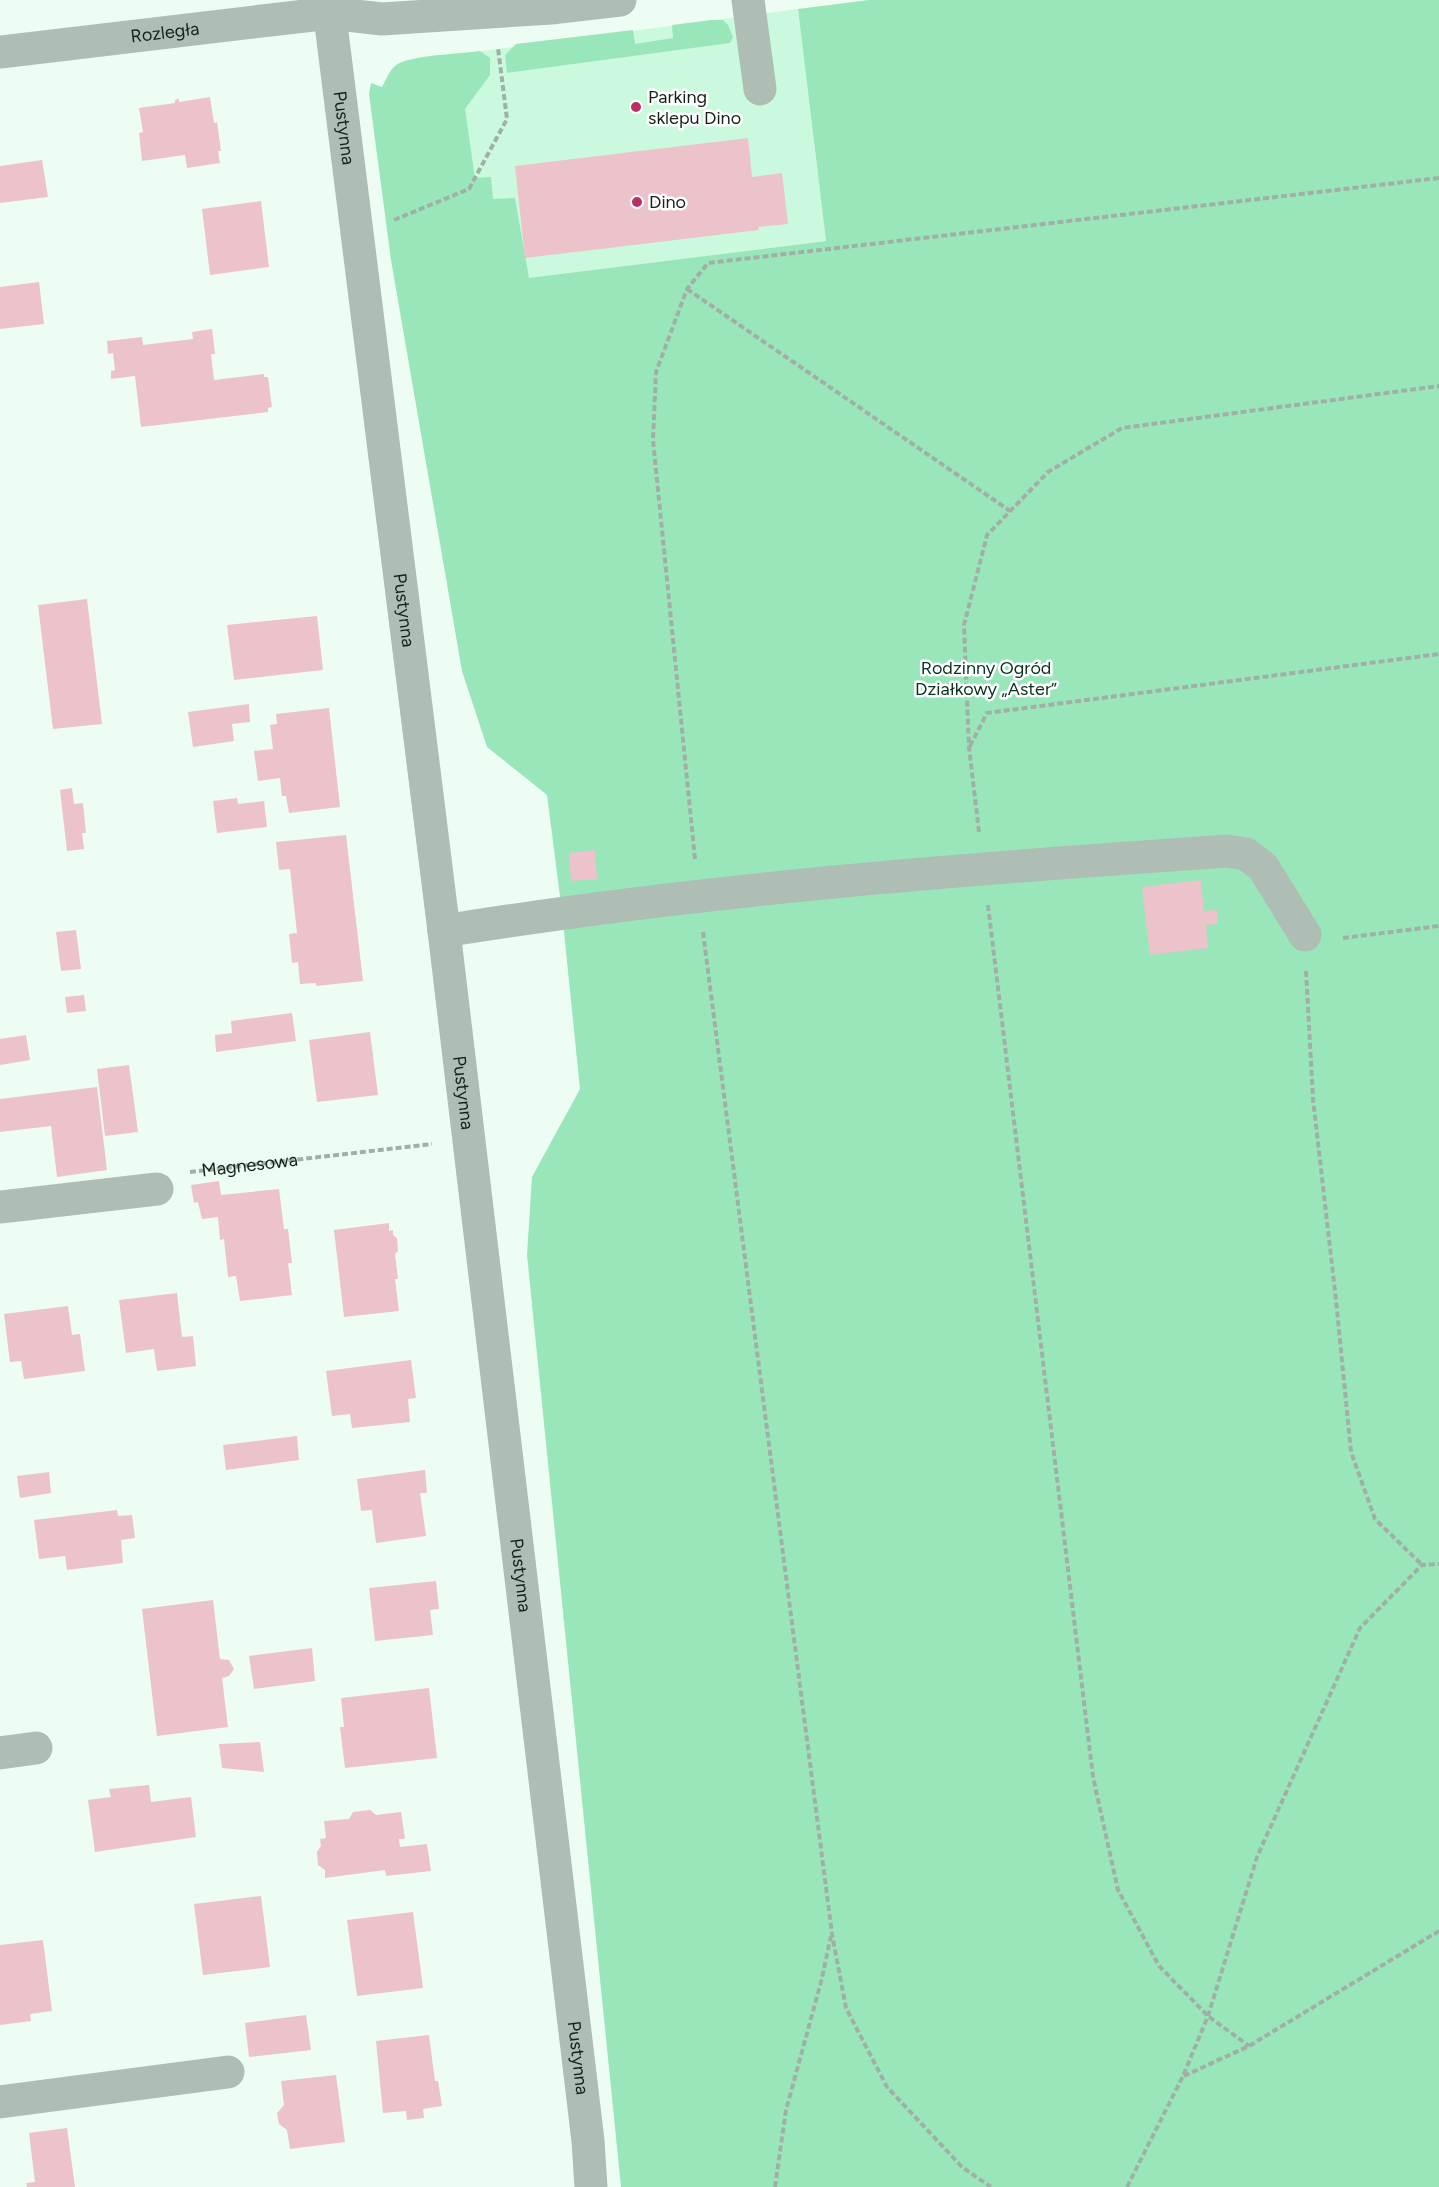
<svg xmlns="http://www.w3.org/2000/svg" width="1439" height="2187" viewBox="0 0 1439 2187" font-family="Figtree,sans-serif">
  <style>
    .built { fill: #cbf9de }
    .green { fill: #99e6bb }
    .building { fill: #ecc2cb }
    .lines { fill: none; stroke-linecap: round; stroke-linejoin: round }
    .path { stroke: #a1b0a7; stroke-width: 4; stroke-dasharray: 6 3; stroke-linecap: butt }
    .minor { stroke: #aebeb5; stroke-width: 33 }
    .poi-dot { fill: #bb2e61; stroke: #fff; stroke-width: 2 }
    .labels { text-anchor: middle; stroke-width: 5; stroke-linejoin: round; paint-order: stroke }
    .street-label { font-size: 18px; fill: #14221a; stroke: #fff }
    .poi-label { font-size: 18px; fill: #14221a; stroke: #fff; text-anchor: start }
    .park-label { font-size: 18px; fill: #09321f; stroke: #fff }
  </style>
  <rect width="100%" height="100%" fill="#eefdf4"/>
  <path class="built" d="M798,9L826,241L471,286L444,56Z"/>
  <g class="green">
    <path d="M869,0H1439V2187H621L527,1255L532,1177L580,1089L562,912L547,795L487,747L462,671L391,260L369,94L371,83L382,87C386,80 389,71 395,66C407,55 461,54 480,51L490,58V75L465,109L475,178L491,177L493,199L515,198L529,278L826,241L798,9Z"/>
    <path d="M711,20H723L728,25L733,37L730,43L507,73L505,55L516,44L633,30L635,44L673,38L672,25Z"/>
  </g>
  <g class="building">
    <path d="M210,97L214,123L217,122L221,151H218L220,163L187,168L185,155L142,161L139,133L143,132L139,108L175,103V100L179,99V102Z"/>
    <path d="M748,138L752,177L782,173L788,224L758,227L759,230L525,258L515,166Z"/>
    <path d="M42,160L48,197L0,203V166Z"/>
    <path d="M261,201L269,267L210,275L202,209Z"/>
    <path d="M39,282L44,324L0,329V287Z"/>
    <path d="M212,329L215,354H211L214,380L264,374V377H268L272,407L268,408V412L141,427L135,376L111,379V371L115,370L113,353L108,354L107,341L142,337L143,345L193,339L192,332Z"/>
    <path d="M87,599L102,724L53,729L38,605Z"/>
    <path d="M317,616L323,670L234,680L227,625Z"/>
    <path d="M249,704L250,722L232,724L234,741L193,747L188,712Z"/>
    <path d="M329,708L340,807L289,813L286,796H282L280,778L258,781L254,751L273,749L270,725L277,724L276,714Z"/>
    <path d="M72,788L74,804L83,803L86,833H82L84,849L67,851L60,790Z"/>
    <path d="M237,798L238,804L264,801L267,827L217,833L213,801Z"/>
    <path d="M346,835L363,981L316,986V983L300,984L298,962L292,963L289,934L297,933L290,869L279,870L276,842Z"/>
    <path d="M595,850L597,879L571,881L569,853Z"/>
    <path d="M1201,880L1204,911L1217,910L1218,924L1206,925L1208,948L1150,955L1142,887Z"/>
    <path d="M76,930L81,969L61,971L56,932Z"/>
    <path d="M84,995L86,1011L67,1013L65,997Z"/>
    <path d="M292,1013L296,1041L216,1052L215,1035L232,1033L231,1021Z"/>
    <path d="M370,1032L378,1095L317,1102L309,1040Z"/>
    <path d="M26,1035L30,1060L0,1065V1039Z"/>
    <path d="M129,1065L138,1132L105,1136L97,1069Z"/>
    <path d="M97,1087L107,1170L57,1177L51,1126L0,1132V1099Z"/>
    <path d="M219,1181L221,1195L279,1189L284,1229H288L292,1263H288L292,1295L240,1301L236,1276L228,1277L224,1239L220,1240L218,1217L202,1219L198,1202L194,1203L191,1185Z"/>
    <path d="M389,1223V1231L393,1230V1235L397,1238L398,1251L395,1254L398,1279H395L399,1311L344,1317L334,1230Z"/>
    <path d="M177,1293L182,1337L193,1336L196,1366L157,1371L154,1349L126,1353L119,1300Z"/>
    <path d="M68,1306L72,1335L80,1334L85,1371L24,1379L21,1361L10,1362L4,1314Z"/>
    <path d="M411,1360L416,1398L408,1399L410,1422L352,1428L350,1414L332,1416L326,1371Z"/>
    <path d="M297,1436L299,1460L226,1470L223,1445Z"/>
    <path d="M425,1470L427,1493H420L426,1536L376,1543L372,1510L361,1511L357,1479Z"/>
    <path d="M49,1472L51,1493L20,1498L17,1476Z"/>
    <path d="M117,1510L118,1516L132,1515L135,1538L121,1540L123,1563L67,1570L65,1556L39,1559L34,1520Z"/>
    <path d="M436,1581L439,1609L430,1610L433,1635L375,1641L369,1588Z"/>
    <path d="M213,1600L220,1659L229,1660L234,1669L229,1676L222,1678L228,1727L157,1736L142,1609Z"/>
    <path d="M312,1648L315,1681L254,1689L249,1656Z"/>
    <path d="M429,1688L437,1758L345,1768L340,1727H344L341,1698Z"/>
    <path d="M260,1742L264,1772L222,1768L219,1744Z"/>
    <path d="M149,1785L151,1802L191,1797L196,1837L95,1852L88,1800L111,1797L109,1789Z"/>
    <path d="M370,1810L376,1815L401,1812L405,1839H399L400,1847L427,1844L431,1871L386,1876L385,1870L325,1878V1870L318,1865L317,1852L321,1846L320,1839L326,1838L324,1821L349,1819L353,1812Z"/>
    <path d="M261,1896L270,1967L203,1975L194,1904Z"/>
    <path d="M413,1912L423,1988L357,1996L347,1920Z"/>
    <path d="M43,1940L52,2011L30,2014L31,2021L0,2025V1945Z"/>
    <path d="M306,2015L311,2050L249,2057L245,2023Z"/>
    <path d="M429,2035L435,2081H438L442,2106L423,2109L424,2118L407,2120L406,2111L383,2113L376,2041Z"/>
    <path d="M336,2075L345,2142L290,2149L287,2130L279,2124L277,2113L284,2105L281,2081Z"/>
    <path d="M67,2128L75,2187H27L26,2183L35,2182L29,2133Z"/>
  </g>
  <g class="lines">
    <g class="path">
      <path d="M394,220L469,189L507,119L498,48"/>
      <path d="M687,289L1010,511"/>
      <path d="M970,746L987,713L1439,654"/>
      <path d="M979,832L969,747L964,625L987,535L1048,472L1122,428L1439,386"/>
      <path d="M695,859L653,440L656,372L687,289L708,263L1439,178"/>
      <path d="M988,905L1093,1777L1118,1890L1159,1966L1208,2016L1249,2046"/>
      <path d="M703,932L832,1934L846,2008L887,2087L962,2167L991,2187"/>
      <path d="M1343,938L1439,926"/>
      <path d="M1306,971L1313,1099L1336,1300L1351,1452L1375,1519L1422,1565"/>
      <path id="s1" d="M190,1172L432,1144"/>
      <path d="M1184,2076L1249,2046L1439,1931"/>
      <path d="M775,2187L786,2110L821,1982L831,1936"/>
      <path d="M1127,2187L1183,2076L1208,2016L1257,1857L1360,1628L1422,1565L1439,1564"/>
    </g>
    <g class="minor">
      <path id="s2" d="M328,0L444,931L588,2141L591,2187"/>
      <path d="M748,0L760,89"/>
      <path id="s3" d="M0,52L330,13L382,19L551,8L620,0"/>
      <path d="M444,931C703,889 965,869 1227,851L1246,854L1263,867L1305,935"/>
      <path d="M0,1207L157,1189"/>
      <path d="M0,1753L36,1748"/>
      <path d="M0,2102L228,2072"/>
    </g>
  </g>
  <g class="poi-dot">
    <circle cx="636" cy="107" r="6"/>
    <circle cx="637" cy="202" r="6"/>
  </g>
  <g class="labels">
    <g class="street-label">
      <text dy="6" stroke="none"><textPath href="#s3" startOffset="166">Rozległa</textPath></text>
      <text dy="6" stroke="none"><textPath href="#s2" startOffset="129">Pustynna</textPath></text>
      <text dy="6" stroke="none"><textPath href="#s2" startOffset="615">Pustynna</textPath></text>
      <text dy="6" stroke="none"><textPath href="#s2" startOffset="1101">Pustynna</textPath></text>
      <text dy="6" stroke="none"><textPath href="#s1" startOffset="60">Magnesowa</textPath></text>
      <text dy="6" stroke="none"><textPath href="#s2" startOffset="1587">Pustynna</textPath></text>
      <text dy="6" stroke="none"><textPath href="#s2" startOffset="2073">Pustynna</textPath></text>
    </g>
    <g class="poi-label">
      <text x="648" y="103">Parking<tspan x="648" dy="21">sklepu Dino</tspan></text>
      <text x="649" y="208">Dino</text>
    </g>
    <g class="park-label">
      <text x="986" y="674">Rodzinny Ogród<tspan x="986" dy="21">Działkowy „Aster”</tspan></text>
    </g>
  </g>
</svg>
